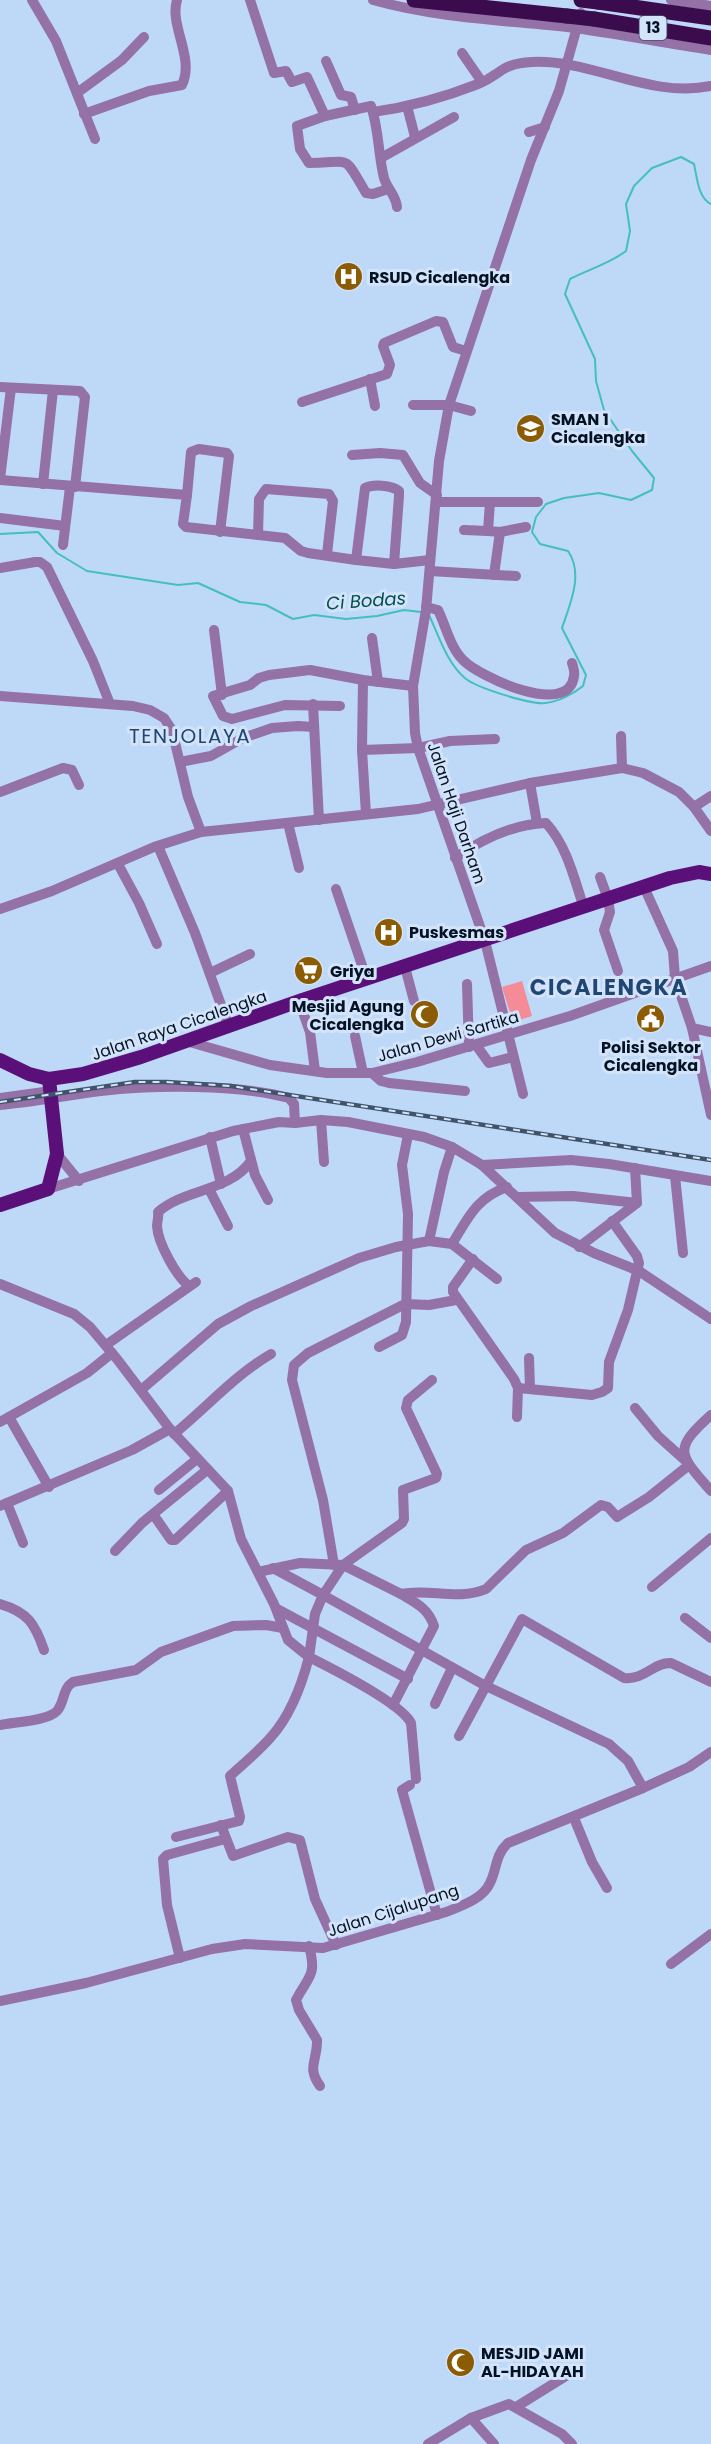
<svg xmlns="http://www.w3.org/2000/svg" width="711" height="2444" viewBox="0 0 711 2444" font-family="Poppins,sans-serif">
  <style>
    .green { fill: #f58b97 }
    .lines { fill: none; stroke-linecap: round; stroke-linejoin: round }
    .stream { stroke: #45bfbd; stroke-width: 2 }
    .minor { stroke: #9471a6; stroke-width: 10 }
    .major { stroke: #5b1079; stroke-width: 14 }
    .highway { stroke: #3a0c4e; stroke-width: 15 }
    .rail-casing { stroke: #41536a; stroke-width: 4.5 }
    .rail { stroke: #d3e4fa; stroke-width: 2; stroke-dasharray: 7; stroke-linecap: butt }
    .highway-bridge { stroke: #3a0c4e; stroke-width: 15 }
    .labels { text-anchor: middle; stroke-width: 6; stroke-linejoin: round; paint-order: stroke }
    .shield { fill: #d3e4fa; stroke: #425165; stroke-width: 1.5 }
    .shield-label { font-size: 15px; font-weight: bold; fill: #041225 }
    .poi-label { font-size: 16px; font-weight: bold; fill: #041225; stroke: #d3e4fa; text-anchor: start }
    .street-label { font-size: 16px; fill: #041225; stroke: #d3e4fa }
    .water-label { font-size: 18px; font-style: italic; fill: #024f4e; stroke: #d3e4fa }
    .quarter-label { font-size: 20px; letter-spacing: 1.5px; fill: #204773; stroke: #d3e4fa }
    .district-label { font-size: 22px; font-weight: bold; letter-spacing: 1.5px; fill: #204773; stroke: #d3e4fa }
  </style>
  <rect width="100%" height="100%" fill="#bed8f8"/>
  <path class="green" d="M522,981L532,1016L513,1022L502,987Z"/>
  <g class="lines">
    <g class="stream">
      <path d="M0,534L38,532L57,553L87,571L178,585L198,583L240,602L266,605L293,619L314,615L346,619L377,616L404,610L421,612"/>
      <path d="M429,615C439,636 447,664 466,679C478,688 531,705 545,703C558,702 573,694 583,686L586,675L562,628C570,604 584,574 568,551L540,544L532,532L536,517L546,504L564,498L599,493L631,500L652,490L654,478L632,451L604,410L596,381L595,359L565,294L570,279C589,269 609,264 626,251L630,231L626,204L634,186L652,168L681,157L694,164C697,177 698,198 711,204"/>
    </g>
    <g class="minor">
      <path d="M32,0L56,41L95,139"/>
      <path d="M250,0L274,73L286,71L292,82L307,77L325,116"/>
      <path d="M373,0C437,18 502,20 567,27C615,33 663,43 711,50"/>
      <path d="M671,0L711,6"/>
      <path d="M462,53L482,82"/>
      <path d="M326,61L341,95L351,97L355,110"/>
      <path d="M77,93L122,60L144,37"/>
      <path d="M407,106L415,137"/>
      <path d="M373,112C409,107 445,97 478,84C503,74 499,64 532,62C592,59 650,99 711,86"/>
      <path d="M84,114L149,91L182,85C195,57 169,26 177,0"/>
      <path d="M529,132L545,127"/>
      <path d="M381,158L454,117"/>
      <path d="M388,189L373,194L366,193C342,152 352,163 309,163L300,149L297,126L325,116L371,106C379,129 378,154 384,178C387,189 396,195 397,207"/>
      <path d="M370,379L375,406"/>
      <path d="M0,387L80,391L85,397L75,487"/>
      <path d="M302,402L387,374L390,365L383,346L384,343L436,321L443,322L453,347L466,351"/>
      <path d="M413,405H449L471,411"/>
      <path d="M352,455L380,453L403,455L420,483L437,495"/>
      <path d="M0,479L11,388"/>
      <path d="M0,480L187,495L183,524L186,527L285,538L301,551L308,553L356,560L394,564L430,560"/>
      <path d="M43,484L53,390"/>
      <path d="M187,495L191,452L199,449L227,453L229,456L220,532"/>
      <path d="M436,502H538"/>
      <path d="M490,502L488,531L500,532L526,527"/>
      <path d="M0,518L65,526"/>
      <path d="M464,530L488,531"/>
      <path d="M258,535L259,499L266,489L329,494L333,501L327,554"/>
      <path d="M63,545L70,487"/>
      <path d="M356,560L365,488C373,484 391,485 399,491V496L394,564"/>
      <path d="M0,568L35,562H40L47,567L93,661L110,704"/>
      <path d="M430,571L516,576"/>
      <path d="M494,575L500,532"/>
      <path d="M426,607L438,610C446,626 450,647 463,660C478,676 569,719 574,676C575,672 573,666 572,663"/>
      <path d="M214,630L222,695"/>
      <path d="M372,638L378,682"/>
      <path d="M363,680L362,750L366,814"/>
      <path d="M0,696L133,706L150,710L164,718L172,730L188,797L201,832"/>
      <path d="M313,704L319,820"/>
      <path d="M340,706L285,705L232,719L223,716L213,696L250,685L259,678L269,675L310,670L363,680L413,686"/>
      <path d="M621,736L622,768"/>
      <path d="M362,750L418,748L450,741L495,739"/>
      <path d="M180,762L211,756L243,738L272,728L298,726L314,727"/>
      <path d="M530,783L537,823"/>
      <path d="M0,792L63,768L72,770L79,785"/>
      <path d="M694,807L711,796"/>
      <path d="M288,823L299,868"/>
      <path d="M158,846L195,933L229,1027"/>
      <path d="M455,858C481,840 514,824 546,823C567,846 574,878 584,908"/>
      <path d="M118,864L139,903L157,944"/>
      <path d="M600,877L608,899L610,912L604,930L618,971"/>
      <path d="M644,887L673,951L675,978L692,1028L711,1032"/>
      <path d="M336,889L367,980"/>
      <path d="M0,909L52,891L154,847L201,832L418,809L530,783L622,768L643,773L679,792L694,807L711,831"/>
      <path d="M405,967L414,1001"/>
      <path d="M210,973L250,954"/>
      <path d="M467,984L469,1047"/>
      <path d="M299,1001L310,1032L315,1071"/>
      <path d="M692,1028L711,1115"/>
      <path d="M355,1036L363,1073"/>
      <path d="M186,1041L270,1065L327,1073H372L417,1062L570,1016L711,966"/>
      <path d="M476,1045L489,1063L513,1057"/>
      <path d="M372,1073L381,1081L389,1083L465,1091"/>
      <path d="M523,1094L485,941L418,748L415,733L413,686L426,610L439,461L449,405L531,160L559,91L581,13"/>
      <path d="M0,1098L51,1091"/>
      <path d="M0,1105C34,1102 67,1095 101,1091C154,1085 237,1084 289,1098L294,1104L295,1123"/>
      <path d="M321,1120L324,1162"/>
      <path d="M243,1129L255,1175L268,1200"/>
      <path d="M210,1137L221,1184"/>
      <path d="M57,1154L79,1181"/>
      <path d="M482,1165L555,1233L594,1253L639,1271L711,1319"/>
      <path d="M675,1176L683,1253"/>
      <path d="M48,1189L233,1131L279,1122L295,1123L321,1120L348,1122L424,1137L452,1147L482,1165L571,1160L609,1164L711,1181"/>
      <path d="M209,1189L228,1226"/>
      <path d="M517,1197L573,1196L637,1203"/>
      <path d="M429,1241L444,1172L452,1147"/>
      <path d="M452,1244C468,1218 476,1198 507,1187"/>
      <path d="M579,1247L637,1203L635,1168"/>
      <path d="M473,1259L453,1287V1292L514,1379L518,1388L517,1417"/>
      <path d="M0,1284L74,1314L90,1327L117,1359L170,1429L228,1491L241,1539L274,1604L288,1640L309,1657C302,1684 290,1716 271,1737C259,1751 244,1763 230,1776L240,1817L239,1821L176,1837"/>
      <path d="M189,1286C176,1276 158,1243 157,1226C157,1221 159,1218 158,1212C186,1188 229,1192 251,1161"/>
      <path d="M106,1345L196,1282"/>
      <path d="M379,1347L402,1335L406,1322L408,1214L402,1165L408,1135"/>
      <path d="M529,1358L530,1389"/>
      <path d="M432,1380L408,1400L406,1408L437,1474L436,1478L403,1490L404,1519L402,1523L343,1565L323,1595L484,1685L609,1744L628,1761L643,1788"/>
      <path d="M518,1388L592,1395L602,1392L608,1388L609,1362L628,1310L639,1263L637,1256L612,1221"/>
      <path d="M141,1390L218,1324L251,1306L359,1258L396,1247L429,1241L452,1244L497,1279"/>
      <path d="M635,1408L658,1436L687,1462"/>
      <path d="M711,1415C672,1450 679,1454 711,1491"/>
      <path d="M9,1417L49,1487"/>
      <path d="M0,1422L87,1373L112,1353"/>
      <path d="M174,1434C207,1407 235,1375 271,1354"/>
      <path d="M159,1490L197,1459"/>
      <path d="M7,1503L23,1543"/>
      <path d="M0,1506L132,1450L170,1429"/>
      <path d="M153,1514L171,1540H175L228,1491"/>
      <path d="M115,1551L142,1523L207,1470"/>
      <path d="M334,1565L323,1500L292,1380L294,1365L308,1353L405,1304L429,1305L456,1300"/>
      <path d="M273,1568L323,1595L315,1614L309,1657C331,1668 401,1703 411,1723L416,1779"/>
      <path d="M258,1572L300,1563L343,1565L401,1594C429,1588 458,1601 486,1589L526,1550L563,1533L601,1505L608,1507L617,1517L649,1497L689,1465"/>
      <path d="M652,1587L711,1538"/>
      <path d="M0,1604C28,1612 35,1624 44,1650"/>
      <path d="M277,1609L408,1679"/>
      <path d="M685,1618L711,1638"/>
      <path d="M435,1704L452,1668"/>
      <path d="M393,1705L434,1626C428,1608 416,1603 401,1594"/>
      <path d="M0,1725C14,1722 48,1721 57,1711C65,1702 62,1689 73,1682L136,1670L161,1652L233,1626L266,1625L283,1628"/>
      <path d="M459,1736L522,1619L624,1678C645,1680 654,1662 671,1663L711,1682"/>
      <path d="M410,1785L402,1790L437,1915"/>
      <path d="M574,1818L592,1862L607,1888"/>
      <path d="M221,1825L233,1856L288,1837L300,1840L315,1899L336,1945"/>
      <path d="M309,1946C317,1976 309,1975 296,2000L299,2010L317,2040C318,2060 306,2067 320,2086"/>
      <path d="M180,1958L167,1905L163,1859L167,1855L225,1839"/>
      <path d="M671,1964L711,1934"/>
      <path d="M0,2001L86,1983L212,1949L245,1944L323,1948L446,1912C461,1906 483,1899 490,1883C497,1869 495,1855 508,1843L643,1788L689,1767L711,1752"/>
      <path d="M516,2407L574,2371"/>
      <path d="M471,2418L509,2404L562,2434L572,2444"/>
      <path d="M428,2444L471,2418L494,2444"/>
    </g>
    <g class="major">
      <path d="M0,1060L29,1074L49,1079L83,1074L141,1057L299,1001L670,878L699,872L711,874"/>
      <path d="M0,1205L48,1189L57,1154L49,1079"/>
    </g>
    <g class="highway">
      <path d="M414,0L567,16"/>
      <path d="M598,2L711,18"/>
      <path d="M594,19L711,38"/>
    </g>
    <defs>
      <path id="rail" d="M0,1102L135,1082H167L231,1086L711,1160"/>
    </defs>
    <use href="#rail" class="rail-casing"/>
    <use href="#rail" class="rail"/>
    <g class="highway-bridge">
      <path d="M581,0L598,2"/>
      <path d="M567,16L594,19"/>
    </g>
  </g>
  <defs>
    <symbol id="hospital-disc" viewBox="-11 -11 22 22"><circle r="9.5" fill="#8c5c04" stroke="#d3e4fa"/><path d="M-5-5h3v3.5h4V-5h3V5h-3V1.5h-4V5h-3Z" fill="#fff"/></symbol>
    <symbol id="school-disc" viewBox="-11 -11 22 22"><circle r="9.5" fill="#8c5c04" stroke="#d3e4fa"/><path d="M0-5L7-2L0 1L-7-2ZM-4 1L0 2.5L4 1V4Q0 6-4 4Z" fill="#fff"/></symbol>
    <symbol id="supermarket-disc" viewBox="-11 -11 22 22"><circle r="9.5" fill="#8c5c04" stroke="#d3e4fa"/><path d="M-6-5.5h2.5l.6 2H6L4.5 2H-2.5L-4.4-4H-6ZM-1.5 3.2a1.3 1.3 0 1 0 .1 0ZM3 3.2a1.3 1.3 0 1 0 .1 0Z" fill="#fff"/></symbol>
    <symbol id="mosque-disc" viewBox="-11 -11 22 22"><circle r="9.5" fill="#8c5c04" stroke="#d3e4fa"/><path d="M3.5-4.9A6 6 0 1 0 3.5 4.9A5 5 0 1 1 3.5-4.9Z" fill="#fff"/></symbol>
    <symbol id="civic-disc" viewBox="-11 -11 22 22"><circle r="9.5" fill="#8c5c04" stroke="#d3e4fa"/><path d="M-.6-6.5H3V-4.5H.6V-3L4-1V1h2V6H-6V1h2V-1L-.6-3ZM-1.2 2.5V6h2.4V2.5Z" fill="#fff"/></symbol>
  </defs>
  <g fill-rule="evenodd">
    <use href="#hospital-disc" x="332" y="260" width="33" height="33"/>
    <use href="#school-disc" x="514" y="412" width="33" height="33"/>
    <use href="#hospital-disc" x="372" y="916" width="33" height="33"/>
    <use href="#supermarket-disc" x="292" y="954" width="33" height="33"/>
    <use href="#mosque-disc" x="408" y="998" width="33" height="33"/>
    <use href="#civic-disc" x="634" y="1002" width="33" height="33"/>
    <use href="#mosque-disc" x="444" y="2346" width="33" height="33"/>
  </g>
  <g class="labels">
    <rect class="shield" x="639.5" y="16" width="27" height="24" rx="4.5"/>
    <g class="shield-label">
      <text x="653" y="33">13</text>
    </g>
    <g class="poi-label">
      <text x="369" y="283">RSUD Cicalengka</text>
      <text x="551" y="425">SMAN 1<tspan x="551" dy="18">Cicalengka</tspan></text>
      <text x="409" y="938">Puskesmas</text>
      <text x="330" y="977">Griya</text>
      <text x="404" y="1012" text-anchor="end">Mesjid Agung<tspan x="404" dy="18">Cicalengka</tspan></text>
      <text x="651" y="1053" text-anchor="middle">Polisi Sektor<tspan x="651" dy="18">Cicalengka</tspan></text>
      <text x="481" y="2359">MESJID JAMI<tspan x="481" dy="18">AL-HIDAYAH</tspan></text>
    </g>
    <g class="street-label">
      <text transform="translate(457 813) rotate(71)" y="6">Jalan Haji Darham</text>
      <text transform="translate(179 1025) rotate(-19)" y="6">Jalan Raya Cicalengka</text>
      <text transform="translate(448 1036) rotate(-16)" y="6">Jalan Dewi Sartika</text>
      <text transform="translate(393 1910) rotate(-18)" y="6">Jalan Cijalupang</text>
    </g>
    <g class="water-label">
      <text transform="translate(366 601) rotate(-4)" y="6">Ci Bodas</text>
    </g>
    <g class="quarter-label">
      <text x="190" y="743">TENJOLAYA</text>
    </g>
    <g class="district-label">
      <text x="609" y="995">CICALENGKA</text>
    </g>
  </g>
</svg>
